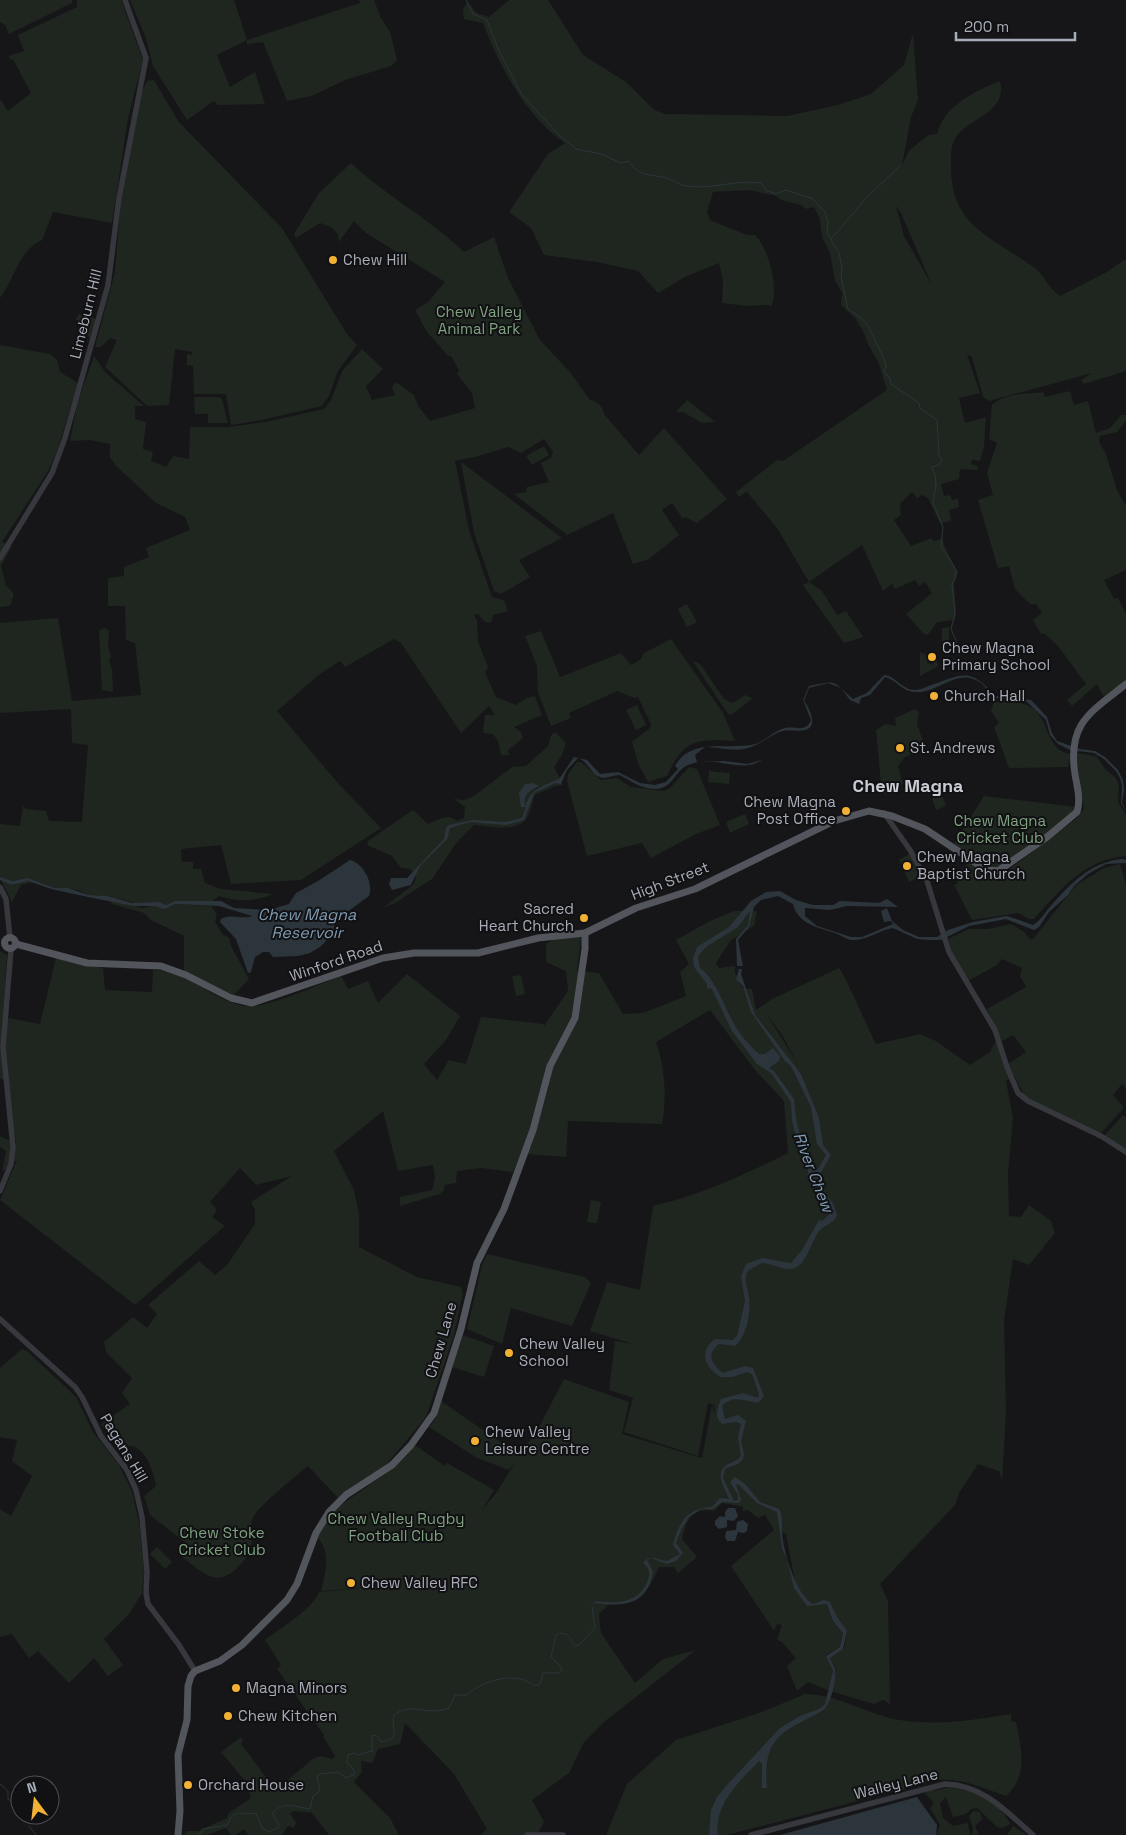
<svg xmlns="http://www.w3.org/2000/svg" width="1126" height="1835" viewBox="0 0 1126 1835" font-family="'Space Grotesk',sans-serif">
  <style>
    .green { fill: #1e261f; fill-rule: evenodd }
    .water { fill: #2c353c }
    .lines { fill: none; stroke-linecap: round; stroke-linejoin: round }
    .stream { stroke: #2c353c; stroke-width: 1 }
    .minor { stroke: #37383d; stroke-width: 5.5 }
    .major { stroke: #53555c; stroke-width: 7 }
    .poi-dot { fill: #f2b134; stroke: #111113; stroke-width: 2 }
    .labels { text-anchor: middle; stroke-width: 4; stroke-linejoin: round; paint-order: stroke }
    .poi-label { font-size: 15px; fill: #a8adb8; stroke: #111113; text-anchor: start }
    .park-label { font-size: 15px; fill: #7fa381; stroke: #111113 }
    .street-label { font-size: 15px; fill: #a8adb8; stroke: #111113 }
    .water-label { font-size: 16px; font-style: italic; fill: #7f9bb3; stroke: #111113 }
    .quarter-label { font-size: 18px; font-weight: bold; fill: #c9ccd4; stroke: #111113 }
  </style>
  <rect width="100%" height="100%" fill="#161618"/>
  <g class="green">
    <path d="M0,0H72V3L9,34L5,25L0,22Z"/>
    <path d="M77,0H121L143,60L128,118L112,223L53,212L42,240C18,251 15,278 0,298V99L8,111L31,93L13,59L10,60L9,56L24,51L18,35L77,7Z"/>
    <path d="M130,0H234L247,40L360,3L359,0H374L381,18L390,32L397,60L391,66L345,80L312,96L287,101L263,42L247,44V40L217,55L230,87L255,72L265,104L218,105L214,101L187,120L153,66L146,38Z"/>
    <path d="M509,0H548L583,55L626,82L654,110L665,114L787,116L838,105L871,94L904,65L913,33L918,100L911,117L902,165L909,151L918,143L929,135L937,134C944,106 975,91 1000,81C1008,113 970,117 956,137C950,146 951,156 951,166C950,227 994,238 1035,268C1045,276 1049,289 1060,296L1105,273L1126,259V371L1084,384L1081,380L1092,373L989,401L983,397L972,357L967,354L980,393L959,398L965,423L986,417L984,447L980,461L972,460L971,464L978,466L977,470L960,469L959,479L941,484L944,496L950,495L952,500L958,499L959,507L949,510L951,521L940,523L928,498L922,495L917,498L912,492L900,504L901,515L894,520L911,546L932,538L933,541L943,539L944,545L958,573L954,584L956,614L954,620L937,622L928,635L924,634L906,614L932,593L925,582L919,586L915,580L895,589L892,584L883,591L862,545L809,582L822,591L837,615L846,611L863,637L844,643L803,585L809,582L777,528L747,492L739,497L736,492L777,460L783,461L887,390L879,364L868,344L863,331L855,318L841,305L842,293L835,281L830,253L822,237L820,219L814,207L806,209L801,205L781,200L776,196L749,190L713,192L707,212L710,220L747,235H755C768,246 780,292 771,307L769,305L747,306L722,303L723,281L719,263L685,277L658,293L638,271L597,262L544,255L531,228L509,212L548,154L565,143C527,118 499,66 483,23L464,19L463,9L468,1L476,13L489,17ZM896,206L901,213L932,285L904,236Z"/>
    <path d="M154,80L178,121L282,228L347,334L357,345L338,371L329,396L322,406L262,420L231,425L226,394H194L193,366L187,365V354L192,355V352L175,349L169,405L147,406L105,367L117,340L110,338L101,347H95L115,272L121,198L141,94L147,81Z"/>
    <path d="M351,163C386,196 429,218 464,252L494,237L508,278L540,340L570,372L590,400C598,401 603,407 604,414L639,455L664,428L727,499L697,523L685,517L683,519L672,503L662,510L679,535L649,559L633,564L613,513L567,535L514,494L526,492L527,487L549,482L541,463L551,458L553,452L544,439L521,453L508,447L475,457L455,461L469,530L492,597L504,600L508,611L493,615L491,623L485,622L478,614L474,615L477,620L478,641L488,667L485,672L496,697L516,705L526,698L535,696L542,715L514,727L521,732L523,738L508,750L509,755H501L498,741L493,734L483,733L485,715H495L489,706L461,733L401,643L394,639L345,667L340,661L320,674L277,711L337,782L381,828L301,880L231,884L221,845L181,849L182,862H193V869H201L205,883L221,889L273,894C255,902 238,902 219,896L211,902L180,901L166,905L159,902L144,905L107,896L89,895L78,890L55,888L28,878L12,881L0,877V824L20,826L23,806L26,809L46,811L49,821L82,822L88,745L72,743L71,709L0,713V623L58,618L72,701L141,695L135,643L126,640L125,606H108V578L124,576V567L149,557L146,548L190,530L185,517L156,503L115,465L110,457V444L90,440L70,441L78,401L94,356L106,373L144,406H135V419L146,422L143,449L153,452L151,461L166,467L173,456L189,459L190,427H228L265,422L324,409L331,400L342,371L362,349L383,369L366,386L372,400L395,395L392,387L396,382L414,395L419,407L430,421L475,408L472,393L457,374L459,370L451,356H448L427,332L415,310L428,302L445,282L366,233L354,221L339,242L338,234L331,227L320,223L296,238L294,234L319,193Z"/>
    <path d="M79,314L97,319L91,340L76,319Z"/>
    <path d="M0,345L50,354L57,360L60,372L78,383L57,451L48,471L2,542L12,546L1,566L6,585L14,594L10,606L0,607Z"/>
    <path d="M1070,391L1074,405L1088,401L1096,433L1110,428L1121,415H1126V421L1117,432L1100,436L1099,442L1106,454L1117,490L1126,506V570L1104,580L1114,599L1118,598L1126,614V680L1105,699L1097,684L1072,706L1067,700L1086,684L1058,646L1044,633L1041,634L1033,620L1042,613L1036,604H1030L1015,589L1009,566L998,568L978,500L993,495L987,473L997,443L989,439L992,405C1004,393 1027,394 1043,392L1045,397Z"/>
    <path d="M194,397H218L222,399L228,423H208V414H195Z"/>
    <path d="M687,400L715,422L702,423L683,412H676Z"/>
    <path d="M544,446L549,455L532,465L526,456Z"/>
    <path d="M461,462L562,538L519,560L530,577L501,594L494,591L474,533Z"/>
    <path d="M687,604L697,622L687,627L678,609Z"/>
    <path d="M949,627V644H942V628Z"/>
    <path d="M106,628L109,631L108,647L111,656L109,661L112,669L113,692L102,690L99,630Z"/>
    <path d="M541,631L560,677L621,653L631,665L640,660L644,653L671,639L723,713L735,741C696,739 684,739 667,776L648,782L638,763L632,742L650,728L651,724L638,697L634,698L617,691L569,713L571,718L551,726L538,692L537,666L525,636Z"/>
    <path d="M920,652L927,655V662L932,665L935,659L937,660L938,666L920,676Z"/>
    <path d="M695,661L701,665L724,699L733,703L745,695L753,698L731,715L728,714L694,663Z"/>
    <path d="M994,702C1004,702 1020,701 1029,706C1051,716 1043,750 1071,754L1068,767L1009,768L994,727L999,723L991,711Z"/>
    <path d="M637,705L646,725L636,730L626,710Z"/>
    <path d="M915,709L919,712L917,724L926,749L905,757L898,766L903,784L888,788L886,794H882L876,730L885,724L896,726L895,718Z"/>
    <path d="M555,732L566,743L562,755L554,767L563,785L555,786L535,795C532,802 531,812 527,818C516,833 490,826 474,825L457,842L432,879L395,903L383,908L414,884L416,877L410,869L401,868L392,856L367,845L368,841L413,810L428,824C438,820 448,812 457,821L464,818L465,807L454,799L464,800L474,796L512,767L526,766L548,746L551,736Z"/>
    <path d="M1076,753L1096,756L1106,770L1116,778L1119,785L1118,802L1126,815V856C1085,859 1060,890 1034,919H1029L1018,913L972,920L954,885L958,883L955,875L970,862L998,877L1002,875L1077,818L1084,809Z"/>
    <path d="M577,762H581L601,780L617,778L631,787L664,791L670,788L689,767L697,769L720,825L696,834L651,858L642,843L587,856L567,781L568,774Z"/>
    <path d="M709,771L730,773L729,784L708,782Z"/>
    <path d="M938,784L946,806L936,810L928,788Z"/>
    <path d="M984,796L1076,807L1075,812L1000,869L993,870L954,844Z"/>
    <path d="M745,814L749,824L730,833L726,822Z"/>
    <path d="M909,854L922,876L909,882L899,860Z"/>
    <path d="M1120,864L1126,884V1088L1122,1084L1113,1095L1123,1106V1109L1101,1133L1025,1097L1008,1064L1026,1052L1013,1035L1002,1041L987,1009L1026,987L1020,976L1022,968L1002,959L997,965L968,981L952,952L948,939L968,929H988L1011,924L1023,931L1030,939H1033L1076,885L1104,868Z"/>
    <path d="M1,880L11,885L24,881L33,882L21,885L12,902Z"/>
    <path d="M110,901L143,908L155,905L170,907L176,904L211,906L217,914L215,921L222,934L229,938L231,946L249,979L232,997L184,973V936L151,920L144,913L112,904Z"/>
    <path d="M734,911H757L754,926L731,940L716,963L719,968L735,966V973L743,988L752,989L756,1010L772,999L839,968C844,972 870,1033 876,1044L920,1034L936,1041L970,1065L990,1052L996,1041L1010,1079L1006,1081L1013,1118L1008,1173L1009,1216L1021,1217L1029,1205L1051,1221L1055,1233L1029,1265L1013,1259L1004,1320L1006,1412L1002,1481L999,1471L978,1464L959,1493L955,1505L880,1584L888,1601L890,1704L883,1700L874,1704L833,1692L836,1670L830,1658L844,1648L847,1632H843L840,1647L826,1655L833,1671L830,1691L808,1682L797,1691L787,1666L796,1658L782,1642L777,1640L782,1625L777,1624L774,1631L731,1566L774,1530L765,1515L758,1518L748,1510L743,1511V1507L722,1503L714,1511C692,1508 686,1519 682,1539L697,1557L678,1573L674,1567H659C647,1594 640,1606 609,1604L599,1614L601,1633L635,1683L663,1659L696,1650L604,1722L584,1742L569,1773L532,1800L544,1822L537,1835H481L487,1829L454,1774L405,1723L400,1744L378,1749L372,1763L361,1761L362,1772L354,1782L390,1818L398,1833L397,1835H329L312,1813L294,1811L290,1813L296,1823L294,1828L288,1826L282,1835H248L244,1829L236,1835H231L226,1828L207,1835H184L187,1831H198L227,1818L229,1813L251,1798L246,1782L221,1752L241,1737L243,1740L241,1744L278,1793L273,1786L279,1783L282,1785L314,1758L322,1756L332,1759L335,1756L324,1738V1735L277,1669L281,1665L265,1640C279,1629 313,1609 319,1592L381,1586L321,1591C326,1573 331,1551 317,1537L334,1510L385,1474L415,1445L445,1466L447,1463L494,1490L482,1510L497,1492L516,1461L509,1470L477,1458L429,1427L434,1421L441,1401L519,1455L538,1429L564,1379L629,1402L622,1434L702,1458L712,1405L715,1414L714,1405L708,1403L698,1456L624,1432L633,1398L609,1390L615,1341L633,1344L590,1331L607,1282L640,1290L653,1206C701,1195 744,1175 788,1153L784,1101L755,1070L710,1010L656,1042C665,1066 667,1099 662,1124L568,1121L566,1157L525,1154L531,1147L549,1086L542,1084L528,1138L513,1172L481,1168L457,1171L456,1183L445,1185L444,1190L440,1194L400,1206V1197L432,1190L435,1178L433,1165L398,1171L383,1111L334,1151L354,1190L359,1214V1247L417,1277L461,1287L463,1293L454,1335L426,1417L387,1464L338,1498L308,1466C296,1476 260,1505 254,1516C248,1527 253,1535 251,1546C249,1556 244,1561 237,1568C215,1590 200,1569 179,1555L186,1543L150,1515L144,1496L156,1486C153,1472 148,1451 132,1446C128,1445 120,1447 116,1447L101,1424L130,1404L122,1393L132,1378L106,1352L104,1342L133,1317L147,1328L157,1314L148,1305L199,1261L215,1275L227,1265L255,1224V1210L251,1202L292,1176L256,1185L240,1168L210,1202L217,1210L212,1217L225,1226L135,1305L0,1200L17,1160L2,1172L6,1151L0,1147V1136L16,1144L7,1080L0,1079V951L7,955L3,1017L40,1024L56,958L103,968L105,990L152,992L153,970C188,969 214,1002 245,1006C267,1009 319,984 341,976L348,989L368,981L378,1003L407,974L460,1016L446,1040L424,1064L437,1080L449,1060L466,1064L481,1017L544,1024V1026L568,991L566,971L546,962V944L564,933L574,932L581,938L577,971L599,973L623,1014L643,1013L686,996L680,972L689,964L676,940L712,920ZM766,1013L782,1035L799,1066ZM780,1532L786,1534L797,1592L787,1559L782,1549Z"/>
    <path d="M521,975L525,994L516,996L512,976Z"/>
    <path d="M1123,1115L1126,1117V1149L1104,1136Z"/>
    <path d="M591,1200L601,1202L597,1223L587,1222Z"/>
    <path d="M487,1254L585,1277L591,1283L572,1326L511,1308L502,1344L467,1329L482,1265Z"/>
    <path d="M463,1335L494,1346L484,1377L452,1367Z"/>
    <path d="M22,1349L27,1351L76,1397L93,1432L119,1465L132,1491L140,1528L144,1573L142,1593L129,1614L104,1639L123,1665L108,1676L94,1658L69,1683L38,1651L29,1658L12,1634L0,1637V1509L11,1516L32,1476L12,1461L17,1440L0,1437V1368Z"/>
    <path d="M157,1547L172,1562L165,1569L150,1554Z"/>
    <path d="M805,1694C838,1694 868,1715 900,1720C938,1726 974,1720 1011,1714V1721L1016,1722C1021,1748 1029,1776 1006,1796C982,1788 964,1778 938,1780L727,1835H606L627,1784L676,1740L762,1712Z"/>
    <path d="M949,1787C970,1789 1001,1802 1010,1824L1003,1828L997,1827L977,1808L971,1809L966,1814L953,1817L946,1797L940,1803L943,1818L953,1826L968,1823L970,1835H936L940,1825L930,1808L934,1803L923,1791L938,1790Z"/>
    <path d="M973,1811L980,1812L982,1819L975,1826L979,1835H972L973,1828L969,1816Z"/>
    <path d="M1013,1826L1027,1835H1007Z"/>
  </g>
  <g class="water">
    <path d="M884,675C896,676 902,690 915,690C921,690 928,686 934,684C968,672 970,670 996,696L1031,700L1047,717L1052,733L1057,741L1080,749L1095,751L1105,757L1118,770L1123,780L1124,791L1122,802L1126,812L1121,803L1122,786L1120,778L1116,771L1104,759L1094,753L1070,750L1058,744L1050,735L1046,720L1027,702L994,698C989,693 986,687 981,683C957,666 939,694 915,692C901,691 897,680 885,677L870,695L861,698L859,704L850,700L841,688L828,683L809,688L804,701C809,707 819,727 805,730C798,732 790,729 782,731C770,735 763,743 751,747C737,753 719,747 705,747L695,755L697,762L724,761L748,764L764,759C759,761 754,765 749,765C730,768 711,756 688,765C674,771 673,789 655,789C640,789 631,780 619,775C614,775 608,778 603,778C592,777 588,761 578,758L567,770L561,784L555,783L534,793L524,820L506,825L470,822L450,828L447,839L420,866L411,885L392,890L389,884L391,878H407L444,839L446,828L449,825L473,820L505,822L522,818L526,807H521L519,793L525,784L533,783L539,786C528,791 523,795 525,807C531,788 543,786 559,779L574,757L587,760L600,774L618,772L640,783L655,785L666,782L678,769L675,766C692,736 727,751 755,744C766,741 773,731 785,728C797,726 806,733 811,720L803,700L809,686C839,680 831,680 853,699L867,693Z"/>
    <path d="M1122,859L1126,860V863L1106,864L1088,874L1074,886L1068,895L1049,912L1039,927L1034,930L1006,919L969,926L941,940H929L917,939L893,928C880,930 869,939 856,940C847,941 843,936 835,933C817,927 798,924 793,904L778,896L761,900L754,907L749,927L738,940L743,966H737L736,939L748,925L750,911L738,927L706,947L698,956L700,968C715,978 725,1008 734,1024C741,1036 749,1045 759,1054H765L773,1048L780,1056L779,1061L769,1068L774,1071L794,1099L796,1119L801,1139L809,1152L811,1165L818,1169L826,1155L817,1144L811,1107L791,1066L785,1061L751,1012L743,986L736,979L739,969H742L741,974L755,1015L801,1074L819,1118L823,1145L831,1155L819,1176V1186L833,1203L837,1215C834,1224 826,1224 820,1230C810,1241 807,1269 789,1269C779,1269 771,1263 762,1263L749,1270C742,1278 748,1287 749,1297C751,1312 747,1336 735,1346L719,1344C706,1354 711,1364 723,1373L745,1366L753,1368L764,1396L758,1403C745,1401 733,1394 722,1406L725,1419L738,1415L746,1421L741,1441L744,1454L743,1459L738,1464L725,1469L723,1478L734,1501L738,1500V1495L730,1482L735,1477L745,1484L760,1502L779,1509C783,1517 782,1523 782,1532C783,1551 796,1595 813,1604L824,1600L830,1602L837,1617L847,1631L843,1649L830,1658C831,1662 834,1665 835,1669C837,1678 831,1706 822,1711C784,1732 762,1735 767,1788H762V1763L759,1761C739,1782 714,1804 718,1835H709L711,1810L717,1797L727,1785L780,1728L800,1716L819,1709L825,1704L833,1671L826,1656L840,1647L843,1633L833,1621L827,1604L807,1606L794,1588L787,1559L782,1549L777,1512L757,1503L738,1484L736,1485L741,1499L739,1503L722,1502L713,1509H701L689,1517L682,1528L676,1543L683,1553L676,1561L667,1564L651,1558L647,1560L653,1572C647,1605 624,1607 595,1603L592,1605L596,1601C617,1604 640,1603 648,1580C651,1571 649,1569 643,1563C650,1553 657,1560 667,1561L680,1554L673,1545C679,1522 687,1508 712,1507L720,1498L729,1499C725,1487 713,1473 728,1464C733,1462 738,1460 741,1456L738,1437L741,1424L736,1422L722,1424C713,1417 718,1407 721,1399L743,1393L758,1398L759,1394L752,1374L747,1372L732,1377H721C705,1368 698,1352 715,1339L733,1340L737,1336L745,1301L741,1276L746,1264L762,1258L791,1263L802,1250L819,1220L822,1221L831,1213C826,1200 811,1194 812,1179L808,1176V1162L803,1150L798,1144L792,1121L791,1102L771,1073L757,1064L732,1031L712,989L707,988V984L694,967L693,958L697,947L729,927L751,901L766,892L780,891L796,900L813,905H833L840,901L879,903L887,899L898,907L847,906L830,910L805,908V916L817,926L851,937H862L893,924L891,921L884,922L881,911L887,908L892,921L903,930L919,937H937L948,930L973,922L1007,916L1033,925C1040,921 1044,914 1049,908C1069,885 1090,862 1122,859Z"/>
    <path d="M350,860C363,863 374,883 369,896L335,921L333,934L320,947L310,953L298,956L273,957L269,952H263L255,957L251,972L248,973L236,939L220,922L221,919C231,913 242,920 252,916L219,906L176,904L164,909L155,906H133L88,897L51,889L28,881L11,885L0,880V877L12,881L28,878L55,888H67L89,895L107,896L132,903L159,902L166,905L175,901H221L234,908L269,910L289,904L296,893L318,881Z"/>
    <path d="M728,1508H735L738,1516L734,1521L727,1520V1527L719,1529L715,1525V1521L720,1516L725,1517V1512Z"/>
    <path d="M743,1520L748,1524L747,1531L744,1533L738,1532L735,1541H727L725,1537L726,1531L736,1530L737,1522Z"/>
    <path d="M917,1797L937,1825L936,1835H780Z"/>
  </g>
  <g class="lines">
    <g class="stream">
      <path d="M466,0L473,14L487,20L499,51L522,95L560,136L576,149L601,154L621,163L629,161C637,176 648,174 662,177C670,178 678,185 687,186C712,190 737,179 761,183L766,190L776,194L786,190L813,199L825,212L828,223L827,233L839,253L842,268L841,277L848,309C855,314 861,317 866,323C868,325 886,362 886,365C886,367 885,369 884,372L890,378L891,384L919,403L920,408L937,420L939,455L942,461L939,465L931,467L935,474L936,484L933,503L943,527L941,546L956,570L955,578L952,584L955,614L951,629L959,648V655"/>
      <path d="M831,239L868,196L901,165"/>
      <path d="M0,1784L8,1791V1799L12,1802L20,1801"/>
      <path d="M29,1826L36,1835"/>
      <path d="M199,1835L203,1829L227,1825C235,1808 239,1815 256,1813L262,1828L269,1832L278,1828L279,1824L273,1815V1812C285,1801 296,1807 310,1809L313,1796L320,1791L317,1776L320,1774L338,1772L346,1778L355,1774L352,1767L347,1763L348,1755L354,1753L357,1755L372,1751V1735L377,1736L381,1742C403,1739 390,1728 394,1715C412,1701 429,1717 449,1708L455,1695H467C480,1683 502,1675 521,1679C526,1680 530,1684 535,1686L540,1684L543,1673H560L562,1668L551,1657L556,1635C566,1629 571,1639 575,1646L579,1645L595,1628L592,1606"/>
    </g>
    <g class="minor">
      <path d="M0,558L52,473L65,438L108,285L119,198L146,58L125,0"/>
      <path d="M884,813L910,850L927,881L949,952L995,1030L1007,1067L1018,1093L1028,1101L1101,1136L1126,1152"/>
      <path d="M0,887L6,899L10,938"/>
      <path d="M0,1191L11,1164L13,1147L3,1047L11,949"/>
      <path d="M0,1319L75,1387L82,1397L101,1436L127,1470L136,1490L142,1517L147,1572L146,1593L148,1604L179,1645L195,1671"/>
      <path d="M527,1835H563"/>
      <path d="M751,1835L945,1784C983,1785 1006,1811 1033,1835"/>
    </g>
    <g class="major">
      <circle cx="10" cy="943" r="5.5"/>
      <path d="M16,944L87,963L161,966L186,975L231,998L252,1003L383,958L414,953H478L538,938L585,933L636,908L695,889L834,821L869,811L892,816L925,829L979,865L989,870L998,871L1047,837L1077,812C1081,800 1077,786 1075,774C1067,723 1091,712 1126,684"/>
      <path d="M178,1835L180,1811L178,1755L187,1720L188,1686L191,1676L195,1671L220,1661L242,1645L287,1600L297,1584L316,1533L329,1512L346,1495L392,1465L411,1445L434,1413L461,1329L477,1263L504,1209L533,1130L550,1066L575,1018L585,949V933"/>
    </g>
  </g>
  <g class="poi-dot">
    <circle cx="333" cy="260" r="5"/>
    <circle cx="932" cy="657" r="5"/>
    <circle cx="934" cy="696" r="5"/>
    <circle cx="900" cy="748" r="5"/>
    <circle cx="846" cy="811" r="5"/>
    <circle cx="907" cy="866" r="5"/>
    <circle cx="584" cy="918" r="5"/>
    <circle cx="509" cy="1353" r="5"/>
    <circle cx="475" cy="1441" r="5"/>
    <circle cx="351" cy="1583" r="5"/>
    <circle cx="236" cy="1688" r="5"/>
    <circle cx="228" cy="1716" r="5"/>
    <circle cx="188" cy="1785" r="5"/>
  </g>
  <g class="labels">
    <g class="poi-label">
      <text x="343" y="265">Chew Hill</text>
      <text x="942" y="653">Chew Magna<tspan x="942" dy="17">Primary School</tspan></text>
      <text x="944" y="701">Church Hall</text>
      <text x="910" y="753">St. Andrews</text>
      <text x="836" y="807" text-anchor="end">Chew Magna<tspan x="836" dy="17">Post Office</tspan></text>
      <text x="917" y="862">Chew Magna<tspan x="917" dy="17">Baptist Church</tspan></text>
      <text x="574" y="914" text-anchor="end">Sacred<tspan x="574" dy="17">Heart Church</tspan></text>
      <text x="519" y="1349">Chew Valley<tspan x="519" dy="17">School</tspan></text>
      <text x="485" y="1437">Chew Valley<tspan x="485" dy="17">Leisure Centre</tspan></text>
      <text x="361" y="1588">Chew Valley RFC</text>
      <text x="246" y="1693">Magna Minors</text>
      <text x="238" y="1721">Chew Kitchen</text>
      <text x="198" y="1790">Orchard House</text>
    </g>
    <g class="park-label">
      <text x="479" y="317">Chew Valley<tspan x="479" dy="17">Animal Park</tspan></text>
      <text x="1000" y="826">Chew Magna<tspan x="1000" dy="17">Cricket Club</tspan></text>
      <text x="396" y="1524">Chew Valley Rugby<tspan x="396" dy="17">Football Club</tspan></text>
      <text x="222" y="1538">Chew Stoke<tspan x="222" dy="17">Cricket Club</tspan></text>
    </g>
    <g class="street-label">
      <text transform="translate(86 314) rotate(-76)" y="5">Limeburn Hill</text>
      <text transform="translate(670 881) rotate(-21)" y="5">High Street</text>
      <text transform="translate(336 961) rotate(-19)" y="5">Winford Road</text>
      <text transform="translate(441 1340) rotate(-74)" y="5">Chew Lane</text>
      <text transform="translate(124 1448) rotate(59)" y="5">Pagans Hill</text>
      <text transform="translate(896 1784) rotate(-14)" y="5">Walley Lane</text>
    </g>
    <g class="water-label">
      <text x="307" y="920">Chew Magna<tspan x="307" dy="18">Reservoir</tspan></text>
      <text transform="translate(814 1172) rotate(69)" y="6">River Chew</text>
    </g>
    <g class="quarter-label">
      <text x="908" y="792">Chew Magna</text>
    </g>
  </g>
  <g transform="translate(35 1800) rotate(345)"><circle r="24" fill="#111113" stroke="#4d4f55"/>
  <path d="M0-4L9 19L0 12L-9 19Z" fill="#f2b134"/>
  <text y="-8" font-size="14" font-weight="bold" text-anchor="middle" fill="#a8adb8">N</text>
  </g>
  <path d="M956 32v8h119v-8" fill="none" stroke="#a8adb8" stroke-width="2.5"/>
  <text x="964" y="32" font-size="15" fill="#a8adb8" stroke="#111113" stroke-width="4" paint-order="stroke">200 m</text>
</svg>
